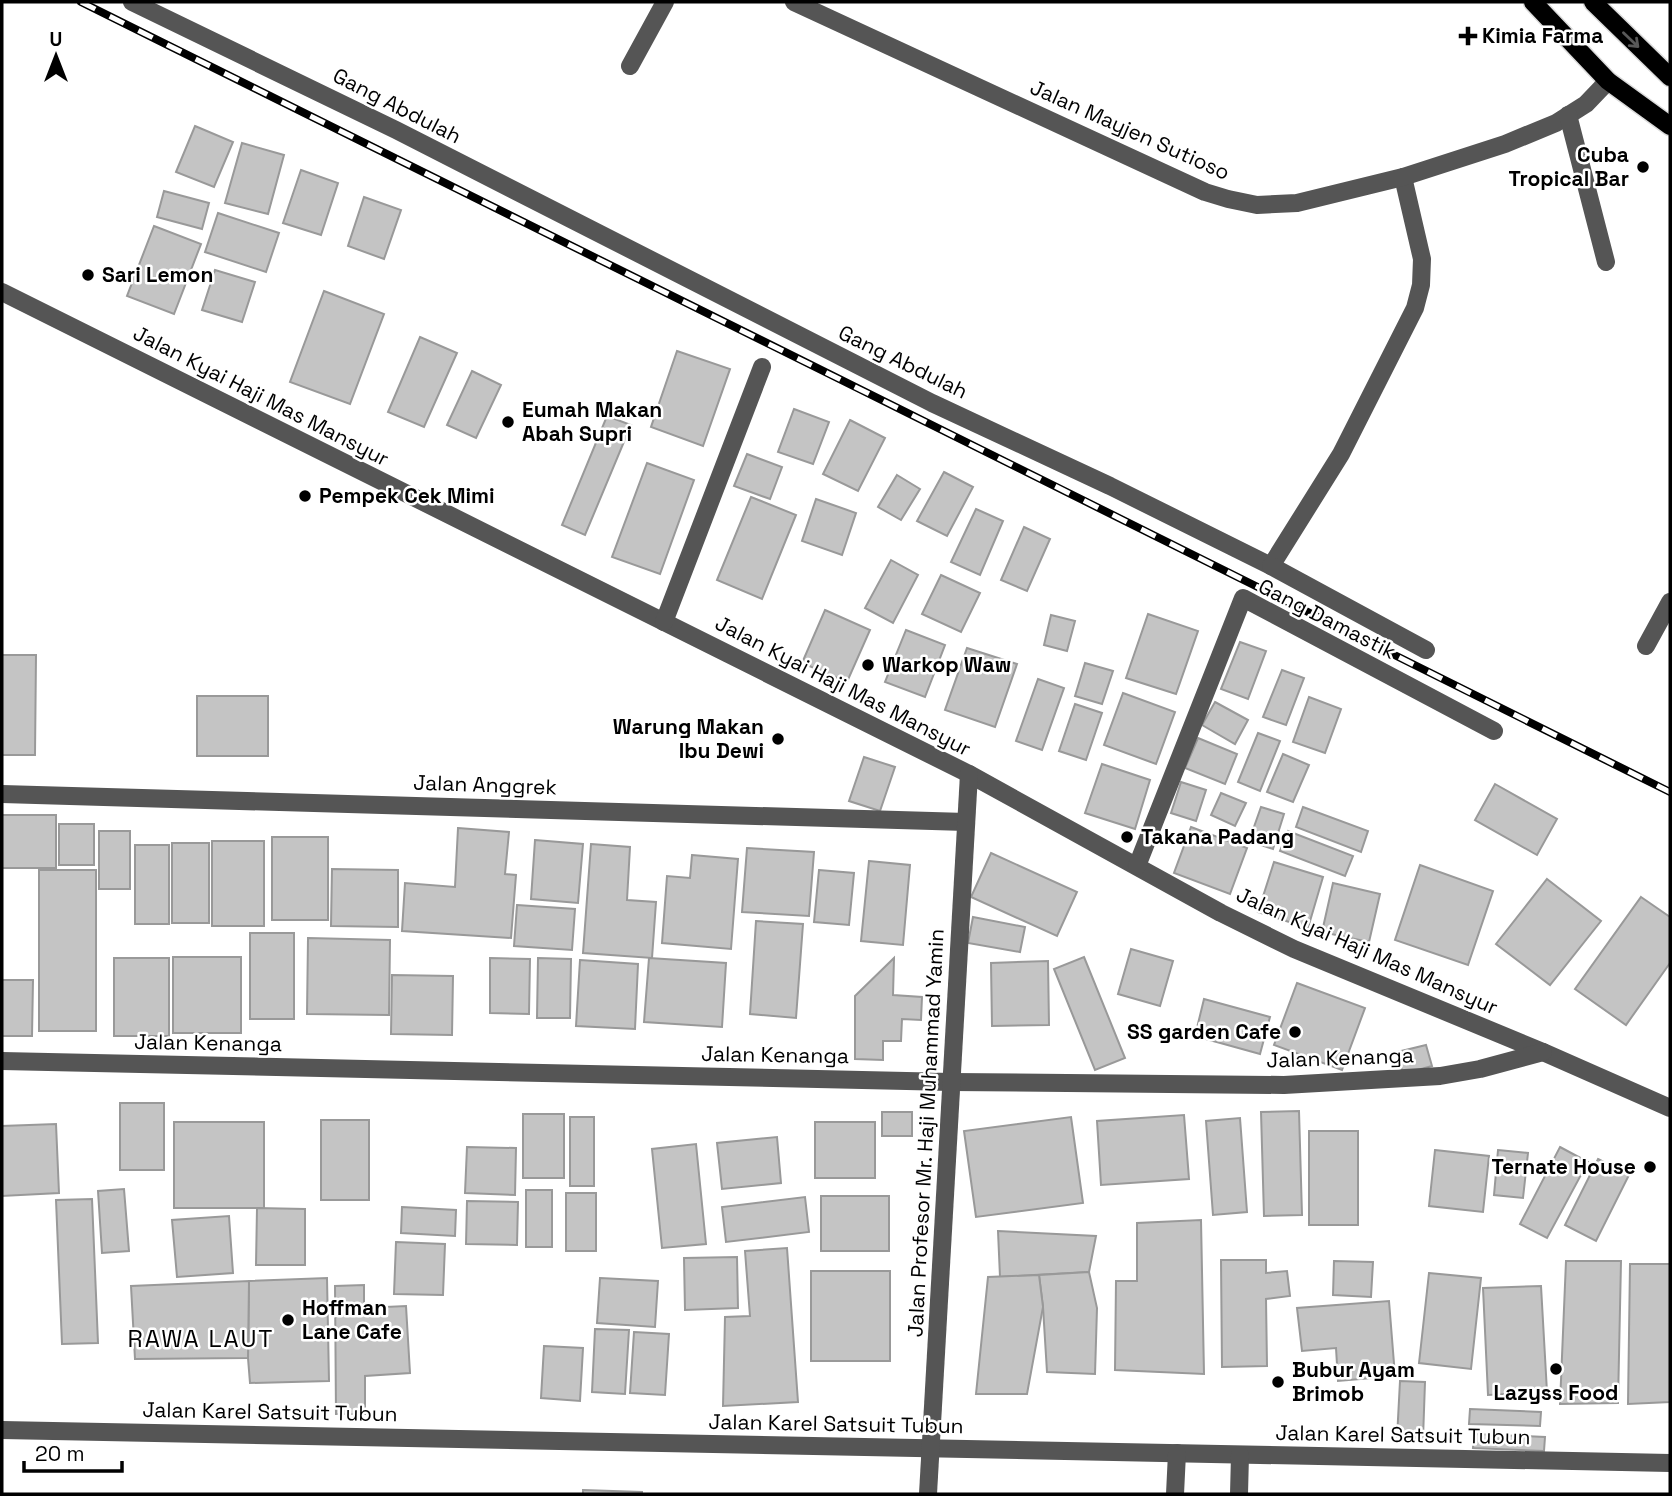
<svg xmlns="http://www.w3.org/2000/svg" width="1672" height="1496" viewBox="0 0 1672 1496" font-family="'Space Grotesk',sans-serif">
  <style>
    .building { fill: #c4c4c4; stroke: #999; stroke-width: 2 }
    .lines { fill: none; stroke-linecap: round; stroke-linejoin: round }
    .major-casing { stroke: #dbdbdb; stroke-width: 21 }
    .minor { stroke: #555; stroke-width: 18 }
    .major { stroke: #000; stroke-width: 18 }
    .rail-casing { stroke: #000; stroke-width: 8 }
    .rail { stroke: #fff; stroke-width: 5; stroke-dasharray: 16; stroke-linecap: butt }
    .oneway { stroke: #595959 }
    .poi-dot { fill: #000; stroke: #fff; stroke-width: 2.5 }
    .labels { text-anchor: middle; stroke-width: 5; stroke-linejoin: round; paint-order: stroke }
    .poi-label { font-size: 21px; font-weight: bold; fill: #000; stroke: #fff; text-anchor: start }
    .street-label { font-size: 21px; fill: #000; stroke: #fff }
    .quarter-label { font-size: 24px; letter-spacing: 2px; fill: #000; stroke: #fff }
  </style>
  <rect width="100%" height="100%" fill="#fff"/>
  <g class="building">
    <path d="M195,126L233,142L214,187L176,172Z"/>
    <path d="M242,143L284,155L268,214L225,203Z"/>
    <path d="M301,170L338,183L321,235L283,223Z"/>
    <path d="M164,191L209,203L202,229L157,217Z"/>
    <path d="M364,197L401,210L384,259L348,246Z"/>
    <path d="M218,213L279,233L266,272L205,252Z"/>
    <path d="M154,226L201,244L174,314L127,296Z"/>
    <path d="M215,270L255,282L242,322L202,310Z"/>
    <path d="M324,291L384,314L350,404L290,382Z"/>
    <path d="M420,337L457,353L424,427L388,412Z"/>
    <path d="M677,351L730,369L703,446L651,427Z"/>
    <path d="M472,371L501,385L476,438L447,425Z"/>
    <path d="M794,409L829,422L813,464L778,452Z"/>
    <path d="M607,416L631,425L585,535L562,525Z"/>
    <path d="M850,420L885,438L858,491L823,474Z"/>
    <path d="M747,454L782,467L770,499L734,486Z"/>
    <path d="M647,463L694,480L660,574L612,557Z"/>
    <path d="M944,472L973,487L947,536L917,521Z"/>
    <path d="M897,475L920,489L901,520L878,507Z"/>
    <path d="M751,497L796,515L762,599L717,580Z"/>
    <path d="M816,499L856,513L842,555L802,541Z"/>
    <path d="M976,509L1003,521L980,575L951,562Z"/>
    <path d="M1024,527L1050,539L1027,591L1001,580Z"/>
    <path d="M891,560L918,575L893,623L865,608Z"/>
    <path d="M941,575L980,593L961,632L922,614Z"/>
    <path d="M825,610L870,630L847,682L802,663Z"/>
    <path d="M1148,614L1198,631L1176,694L1126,678Z"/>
    <path d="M1051,615L1075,621L1067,651L1044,645Z"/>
    <path d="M906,630L945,645L925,697L885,682Z"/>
    <path d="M1240,642L1266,651L1248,699L1221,689Z"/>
    <path d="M967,648L1017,664L995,727L945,710Z"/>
    <path d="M2,655H36L35,755H2Z"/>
    <path d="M1085,663L1113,671L1102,704L1075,696Z"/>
    <path d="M1282,670L1304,678L1286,725L1263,717Z"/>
    <path d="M1038,679L1064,688L1042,750L1016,741Z"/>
    <path d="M1123,693L1175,712L1156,764L1104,745Z"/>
    <rect x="197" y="696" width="71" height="60"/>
    <path d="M1309,697L1341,709L1325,753L1293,742Z"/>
    <path d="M1215,702L1248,720L1235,744L1202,725Z"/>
    <path d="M1075,704L1102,713L1086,760L1059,751Z"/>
    <path d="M1258,733L1280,741L1260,791L1238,782Z"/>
    <path d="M1198,738L1237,754L1225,784L1185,768Z"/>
    <path d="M1283,754L1309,765L1293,802L1267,792Z"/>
    <path d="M864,757L895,767L880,811L849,801Z"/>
    <path d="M1102,764L1150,780L1135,829L1085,813Z"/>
    <path d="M1181,782L1206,790L1196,821L1171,813Z"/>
    <path d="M1495,784L1557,819L1537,855L1475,820Z"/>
    <path d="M1221,793L1246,803L1235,826L1211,815Z"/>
    <path d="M1261,807L1284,814L1273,849L1249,841Z"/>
    <path d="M1303,807L1368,831L1361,852L1296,827Z"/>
    <rect x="2" y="815" width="54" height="53"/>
    <rect x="59" y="824" width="35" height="41"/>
    <path d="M1191,827L1247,848L1230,894L1174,873Z"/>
    <path d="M458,828L509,832L505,874L516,875L511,938L402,931L405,883L455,887Z"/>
    <rect x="99" y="831" width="31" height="58"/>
    <path d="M1288,831L1353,856L1345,876L1280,851Z"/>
    <rect x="272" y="837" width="56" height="83"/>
    <path d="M535,840L583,844L578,903L531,899Z"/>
    <rect x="212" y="841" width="52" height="85"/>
    <rect x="172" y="843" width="37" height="80"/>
    <path d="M591,844L630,847L627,900L656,902L652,958L583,953Z"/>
    <rect x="135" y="845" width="34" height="79"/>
    <path d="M747,848L814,852L809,916L742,912Z"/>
    <path d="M991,853L1077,892L1057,936L971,897Z"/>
    <path d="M692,855L738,859L731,949L662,943L667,876L690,878Z"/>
    <path d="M869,861L910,865L903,945L861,941Z"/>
    <path d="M1274,862L1323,877L1308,928L1258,912Z"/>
    <path d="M1420,865L1493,891L1468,965L1395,940Z"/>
    <path d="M332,869L398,870V927L331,926Z"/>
    <rect x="39" y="870" width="57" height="161"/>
    <path d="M819,870L854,873L849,925L814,922Z"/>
    <path d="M1547,879L1601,921L1550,985L1496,944Z"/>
    <path d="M1333,883L1380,894L1369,942L1322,932Z"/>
    <path d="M1641,897L1670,917V963L1626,1025L1575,989Z"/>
    <path d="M517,905L575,909L572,950L514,946Z"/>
    <path d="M973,917L1025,927L1020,952L968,943Z"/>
    <path d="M756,921L803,924L796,1018L750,1014Z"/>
    <rect x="250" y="933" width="44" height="86"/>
    <path d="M308,938L390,940L389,1015L307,1014Z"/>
    <path d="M1131,949L1173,961L1160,1006L1118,994Z"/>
    <rect x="173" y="957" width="68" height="76"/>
    <path d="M1084,957L1125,1058L1095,1070L1054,969Z"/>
    <rect x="114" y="958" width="55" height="78"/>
    <path d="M490,958L530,959L529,1014L490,1013Z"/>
    <path d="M538,958L571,959L570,1018H537Z"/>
    <path d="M649,958L726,963L722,1027L644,1022Z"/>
    <path d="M894,958L893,995L922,997L921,1020L902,1019L901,1041H883V1060L855,1059V996Z"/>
    <path d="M580,960L638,964L635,1029L576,1026Z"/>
    <path d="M1048,961L1049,1025L992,1026L991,963Z"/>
    <path d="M392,975L453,976L452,1035L391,1034Z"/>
    <path d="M2,980H33L32,1036H2Z"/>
    <path d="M1297,983L1365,1008L1342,1070L1274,1045Z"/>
    <path d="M1204,999L1270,1017L1260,1054L1195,1036Z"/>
    <path d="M1426,1045L1432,1066L1403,1074L1397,1052Z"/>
    <rect x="120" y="1103" width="44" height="67"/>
    <path d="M1299,1111L1302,1215L1264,1216L1261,1112Z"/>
    <rect x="882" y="1112" width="30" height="24"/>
    <rect x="523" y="1114" width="41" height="64"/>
    <path d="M1184,1115L1189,1179L1101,1185L1097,1121Z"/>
    <rect x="570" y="1117" width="24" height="69"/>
    <path d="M1071,1117L1083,1203L976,1217L964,1131Z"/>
    <path d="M1240,1118L1247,1212L1213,1215L1206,1121Z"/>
    <rect x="321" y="1120" width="48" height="80"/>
    <rect x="174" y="1122" width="90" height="86"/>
    <rect x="815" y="1122" width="60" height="56"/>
    <path d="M56,1124L59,1193L2,1196V1126Z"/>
    <rect x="1309" y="1131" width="49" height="94"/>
    <path d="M777,1137L781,1183L722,1189L717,1143Z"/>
    <path d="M696,1144L706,1244L662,1248L652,1149Z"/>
    <path d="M467,1147L516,1148L515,1195L465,1193Z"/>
    <path d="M1560,1147L1588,1162L1547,1238L1520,1224Z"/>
    <path d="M1435,1150L1489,1156L1483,1212L1429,1206Z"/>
    <path d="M1498,1150L1528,1153L1523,1198L1494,1195Z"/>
    <path d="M1598,1159L1629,1175L1596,1241L1565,1225Z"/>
    <path d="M124,1189L129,1251L102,1253L98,1191Z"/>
    <rect x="526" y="1190" width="26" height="57"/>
    <rect x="566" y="1193" width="30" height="58"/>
    <rect x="821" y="1196" width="68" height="55"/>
    <path d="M805,1197L809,1232L726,1242L722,1207Z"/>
    <path d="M92,1199L98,1343L62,1344L56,1200Z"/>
    <path d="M467,1201L518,1202L517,1245L466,1244Z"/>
    <path d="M402,1207L456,1210L455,1236L401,1233Z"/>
    <path d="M257,1208L305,1209V1265H256Z"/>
    <path d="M229,1216L233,1273L177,1277L172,1220Z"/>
    <path d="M1201,1220L1204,1374L1115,1370L1116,1281H1137V1223Z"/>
    <path d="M998,1231L1096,1236L1089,1272L1000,1277Z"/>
    <path d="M396,1242L445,1244L443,1295L394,1294Z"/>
    <path d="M787,1248L798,1402L723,1406L725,1317L750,1316L745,1251Z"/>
    <path d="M737,1257L738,1308L685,1310L684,1258Z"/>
    <path d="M1221,1260H1266V1273L1287,1271L1290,1296L1266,1299L1267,1366L1222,1367Z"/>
    <path d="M1334,1261L1373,1262L1371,1297L1333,1295Z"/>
    <path d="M1566,1261H1621L1618,1403L1560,1404Z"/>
    <path d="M1630,1264H1670V1402L1628,1404Z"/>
    <rect x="811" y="1271" width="79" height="90"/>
    <path d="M1089,1272L1097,1308L1095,1374L1047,1372L1043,1307L1039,1275Z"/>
    <path d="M1429,1273L1481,1278L1471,1369L1419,1363Z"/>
    <path d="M1039,1275L1043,1307L1027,1394H976L988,1277Z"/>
    <path d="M327,1278L329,1381L250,1383L248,1358L249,1281Z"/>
    <path d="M600,1278L658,1281L655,1327L597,1323Z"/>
    <path d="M249,1281L248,1358L135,1359L131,1286Z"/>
    <path d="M364,1285V1308L406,1306L410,1373L365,1376V1414H336L335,1286Z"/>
    <path d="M1541,1286L1547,1392L1488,1395L1483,1288Z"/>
    <path d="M1389,1301L1395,1376L1338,1381L1336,1348L1302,1351L1297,1308Z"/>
    <path d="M595,1329L629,1330L625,1394L592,1392Z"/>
    <path d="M634,1332L669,1334L665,1395L630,1393Z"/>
    <path d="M544,1346L583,1348L580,1401L541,1398Z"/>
    <path d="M1400,1381L1425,1382L1423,1439L1397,1438Z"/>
    <path d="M1470,1409L1541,1412L1540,1426L1469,1424Z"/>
    <path d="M1474,1434L1545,1437L1544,1451L1473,1448Z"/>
    <path d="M583,1490L642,1492V1494H583Z"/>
  </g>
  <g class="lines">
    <defs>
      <g id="major">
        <path d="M1533,2L1608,81L1670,126"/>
        <path d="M1593,2L1670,77"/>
      </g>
    </defs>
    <use href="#major" class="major-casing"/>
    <g class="minor">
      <path d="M132,2L396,130L932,403L1110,486L1271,566L1341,454L1415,308L1421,285L1422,259L1403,177"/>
      <path d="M794,2L1205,192L1228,199L1257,205L1297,203L1403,177L1505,144L1556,123L1586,104L1608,81"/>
      <path d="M630,66L665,2"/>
      <path d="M1568,115L1606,262"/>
      <path d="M2,292L969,774L1221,913L1294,949L1543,1052L1670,1108"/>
      <path d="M1271,566L1426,650"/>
      <path d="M664,622L762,367"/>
      <path d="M1646,646L1670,602"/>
      <path d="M2,794L966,822"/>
      <path d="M1137,866L1243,598L1494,731"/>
      <path d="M2,1061L951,1082L1284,1085L1440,1076L1480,1069L1543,1052"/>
      <path d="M2,1430L1670,1463"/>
      <path d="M928,1494L969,774"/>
      <path d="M1175,1494L1177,1453"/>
      <path d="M1239,1494L1240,1455"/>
    </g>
    <use href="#major" class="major"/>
    <defs>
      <path id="rail" d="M81,2L1670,792"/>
    </defs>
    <use href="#rail" class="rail-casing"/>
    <use href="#rail" class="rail"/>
  </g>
  <defs><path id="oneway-shaft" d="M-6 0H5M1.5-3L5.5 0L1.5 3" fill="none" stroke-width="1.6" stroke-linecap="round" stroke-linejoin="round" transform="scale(1.75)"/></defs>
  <use class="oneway" href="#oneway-shaft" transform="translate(1631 40) rotate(44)"/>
  <g class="poi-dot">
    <path d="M1464.5 25.5h7v7h7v7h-7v7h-7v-7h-7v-7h7z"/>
    <circle cx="1643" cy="167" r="7"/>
    <circle cx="88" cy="275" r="7"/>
    <circle cx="508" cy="422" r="7"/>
    <circle cx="305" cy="496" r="7"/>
    <circle cx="868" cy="665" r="7"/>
    <circle cx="778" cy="739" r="7"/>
    <circle cx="1127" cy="837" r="7"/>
    <circle cx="1295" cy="1032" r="7"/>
    <circle cx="1650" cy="1167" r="7"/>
    <circle cx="288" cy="1320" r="7"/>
    <circle cx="1556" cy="1369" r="7"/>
    <circle cx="1278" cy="1382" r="7"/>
  </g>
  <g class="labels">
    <g class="poi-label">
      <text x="1482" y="43">Kimia Farma</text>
      <text x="1629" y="162" text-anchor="end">Cuba<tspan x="1629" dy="24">Tropical Bar</tspan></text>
      <text x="102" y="282">Sari Lemon</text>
      <text x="522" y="417">Eumah Makan<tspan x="522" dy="24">Abah Supri</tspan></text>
      <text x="319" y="503">Pempek Cek Mimi</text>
      <text x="882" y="672">Warkop Waw</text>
      <text x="764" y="734" text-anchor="end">Warung Makan<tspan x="764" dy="24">Ibu Dewi</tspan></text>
      <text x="1141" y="844">Takana Padang</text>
      <text x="1281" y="1039" text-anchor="end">SS garden Cafe</text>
      <text x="1636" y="1174" text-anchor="end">Ternate House</text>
      <text x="302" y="1315">Hoffman<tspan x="302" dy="24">Lane Cafe</tspan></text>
      <text x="1292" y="1377">Bubur Ayam<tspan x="1292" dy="24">Brimob</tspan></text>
      <text x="1556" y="1400" text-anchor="middle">Lazyss Food</text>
    </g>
    <g class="street-label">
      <text transform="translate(397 106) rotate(27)" y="7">Gang Abdulah</text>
      <text transform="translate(1130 130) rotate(24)" y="7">Jalan Mayjen Sutioso</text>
      <text transform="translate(903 362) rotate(26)" y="7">Gang Abdulah</text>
      <text transform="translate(261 396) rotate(27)" y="7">Jalan Kyai Haji Mas Mansyur</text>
      <text transform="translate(1327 619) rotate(27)" y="7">Gang Damastik</text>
      <text transform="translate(843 686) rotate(27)" y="7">Jalan Kyai Haji Mas Mansyur</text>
      <text transform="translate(485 785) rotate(2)" y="7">Jalan Anggrek</text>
      <text transform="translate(1367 951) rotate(24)" y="7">Jalan Kyai Haji Mas Mansyur</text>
      <text transform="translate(208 1043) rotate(1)" y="7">Jalan Kenanga</text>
      <text transform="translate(775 1055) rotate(1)" y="7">Jalan Kenanga</text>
      <text transform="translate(1340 1058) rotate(-2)" y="7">Jalan Kenanga</text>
      <text transform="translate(926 1133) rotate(-87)" y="7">Jalan Profesor Mr. Haji Muhammad Yamin</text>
      <text transform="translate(270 1412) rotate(1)" y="7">Jalan Karel Satsuit Tubun</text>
      <text transform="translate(836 1424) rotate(1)" y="7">Jalan Karel Satsuit Tubun</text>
      <text transform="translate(1403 1435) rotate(1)" y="7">Jalan Karel Satsuit Tubun</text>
    </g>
    <g class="quarter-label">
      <text x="201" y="1347">RAWA LAUT</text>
    </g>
  </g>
  <rect width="1672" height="1496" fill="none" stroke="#000000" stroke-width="7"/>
  <g transform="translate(56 56)" stroke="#ffffff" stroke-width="5" paint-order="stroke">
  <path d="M0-5L12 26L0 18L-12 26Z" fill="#000000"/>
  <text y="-10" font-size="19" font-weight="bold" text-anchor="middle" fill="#000000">U</text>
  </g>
  <path d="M24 1461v10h98v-10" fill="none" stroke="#000000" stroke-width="3.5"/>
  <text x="35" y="1461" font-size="21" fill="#000000" stroke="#ffffff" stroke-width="5" paint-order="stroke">20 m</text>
</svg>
